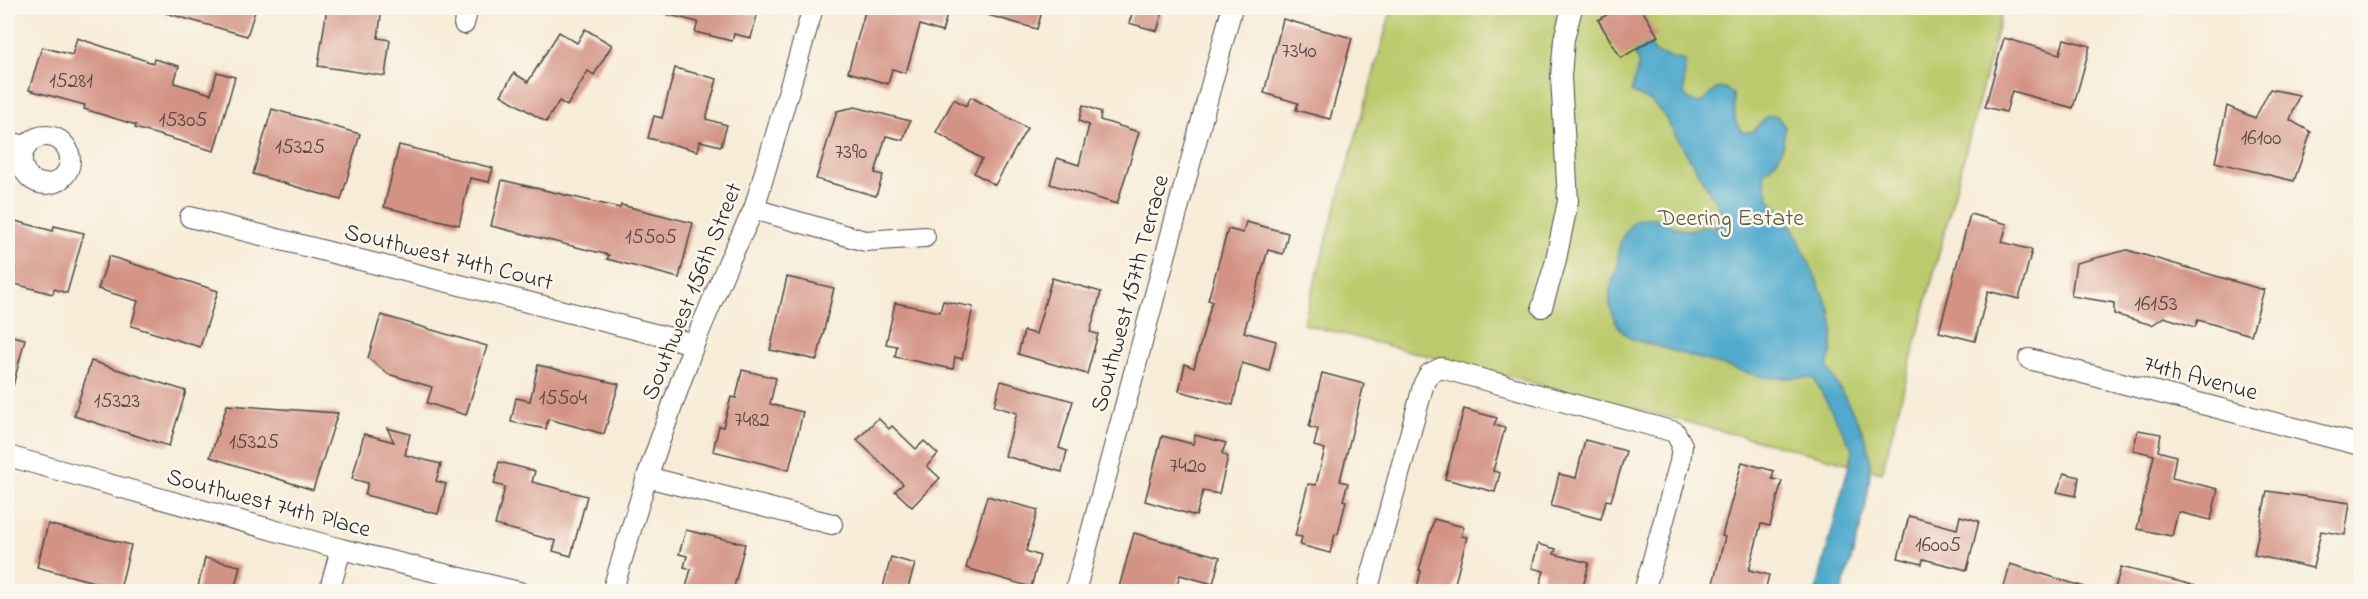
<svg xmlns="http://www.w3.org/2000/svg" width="2368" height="599" viewBox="0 0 2368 599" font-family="'Indie Flower',sans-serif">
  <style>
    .green { fill: #bbca6c; stroke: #737a4c; stroke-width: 1.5 }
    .water { fill: #4faacd; stroke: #3d6a7c; stroke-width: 1.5 }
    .building { fill: #d39384 }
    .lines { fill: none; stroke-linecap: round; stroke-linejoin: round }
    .minor-casing { stroke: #4a4845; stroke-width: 22 }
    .minor { stroke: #fff; stroke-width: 20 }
    .labels { text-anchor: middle; stroke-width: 5; stroke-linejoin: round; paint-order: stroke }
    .number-label { font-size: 21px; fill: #554541 }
    .park-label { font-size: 24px; fill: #565b3e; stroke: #fbf7ec }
    .street-label { font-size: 24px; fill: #2b2b2b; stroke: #fbf7ec }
  </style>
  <rect width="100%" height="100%" fill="#fbf7ec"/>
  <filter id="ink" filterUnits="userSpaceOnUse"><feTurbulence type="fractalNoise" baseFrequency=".0167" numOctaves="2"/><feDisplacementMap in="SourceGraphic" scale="12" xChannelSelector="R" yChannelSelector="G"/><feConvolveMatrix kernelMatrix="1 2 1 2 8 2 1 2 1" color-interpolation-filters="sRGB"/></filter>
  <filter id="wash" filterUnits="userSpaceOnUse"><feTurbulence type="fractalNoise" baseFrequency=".008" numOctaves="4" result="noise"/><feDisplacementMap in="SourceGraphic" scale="24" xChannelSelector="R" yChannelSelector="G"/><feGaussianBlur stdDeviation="1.35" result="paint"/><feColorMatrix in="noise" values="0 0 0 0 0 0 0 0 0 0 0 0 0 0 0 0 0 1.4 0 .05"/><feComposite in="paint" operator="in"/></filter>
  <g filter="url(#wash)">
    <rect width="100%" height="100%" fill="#f7ecd7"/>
    <path class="green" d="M1392,8H2003L1882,472L1303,324Z"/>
    <path class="water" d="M1650,44L1656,53L1685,61L1684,94L1690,101L1701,103L1716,89L1725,88L1733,94L1736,123L1743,133L1753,131L1768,116H1777L1785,127C1783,152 1782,157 1763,173L1769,199L1787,218L1798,238L1830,310L1833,328L1832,350L1827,366C1840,391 1861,421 1868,448C1878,484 1852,554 1842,591H1816L1853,450L1814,379C1796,376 1778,380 1759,376L1632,339C1614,328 1606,305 1611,285C1612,278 1619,270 1618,262C1617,245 1623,233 1635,220C1664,211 1669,231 1688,230C1698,229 1702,224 1712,228L1724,221L1719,207L1661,111L1650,101L1631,92L1639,63L1634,53Z"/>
    <g id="blocks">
      <g class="building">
        <path d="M163,8H256L247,36L162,12Z"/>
        <path d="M327,8H382L378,38L390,40L385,76L318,66Z"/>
        <path d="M661,8H744L743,11L757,15L751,38L734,34L732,41L695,32L698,22L661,13Z"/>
        <path d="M866,8H949L942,32L920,25L906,73L892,69L888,84L848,72Z"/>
        <path d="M978,8H1043L1037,29L977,12Z"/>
        <path d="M1134,8H1164L1157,31L1129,23Z"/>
        <path d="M1607,8H1641L1658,36L1621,58L1598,20L1610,13Z"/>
        <path d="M1283,19L1352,38L1330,119L1296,110L1298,103L1264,93Z"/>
        <path d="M585,29L612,45L594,75L588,71L567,106L559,101L546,122L501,95L514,73L528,82L559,32L577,43Z"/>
        <path d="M77,38L153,63L154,59L179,66L174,83L211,94L217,72L235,77L214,151L135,128L136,125L84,109L85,105L29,90L42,47L72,55Z"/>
        <path d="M2004,38L2060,54L2064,39L2090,46L2073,108L2012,91L2006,112L1985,107Z"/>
        <path d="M675,68L717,79L706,119L727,125L721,146L700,141L698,151L648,138L654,116L662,118Z"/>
        <path d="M2270,89L2299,95L2290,120L2311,132L2294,181L2215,162L2227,106L2255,118Z"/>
        <path d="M971,97L1027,128L995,185L974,173L982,159L936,132L954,99L966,106Z"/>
        <path d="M1083,105L1101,112L1100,120L1139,132L1117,204L1050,184L1057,158L1079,165L1089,125L1079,121Z"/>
        <path d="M855,107L910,121L903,140L886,136L875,173L883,175L876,196L816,179L837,111Z"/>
        <path d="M272,109L360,134L341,200L253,174Z"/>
        <path d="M399,145L493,168L489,182L470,178L459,225L384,207Z"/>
        <path d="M502,180L620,208L621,205L693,223L679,278L607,259L609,255L491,226Z"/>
        <path d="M1970,214L2007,224L2002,242L2032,250L2019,299L1988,291L1975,341L1939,332Z"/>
        <path d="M8,219L53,231L54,226L84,233L67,293L54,289L53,294L11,283L15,266L8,264Z"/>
        <path d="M1246,222L1288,233L1283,254L1268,250L1244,332L1276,341L1269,371L1242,363L1233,405L1179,391L1185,364L1194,368L1212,301L1208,300L1228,229L1243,233Z"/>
        <path d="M2127,250L2264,290L2251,335L2198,320L2195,327L2164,317L2152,325L2114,314V303L2071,296L2076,263Z"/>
        <path d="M109,256L218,291L200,347L131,326L138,301L98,289Z"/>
        <path d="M787,277L834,288L817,360L770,350Z"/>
        <path d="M1052,278L1101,292L1090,332L1098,334L1087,374L1018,354L1024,331L1036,334Z"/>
        <path d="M943,301L973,307L962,359L955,357L953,369L895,357L897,346L886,344L895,303L940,312Z"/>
        <path d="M381,315L487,346L466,415L427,403L432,387L388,374L368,358Z"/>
        <path d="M8,335L25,339L13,386H8Z"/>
        <path d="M91,361L186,391L169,446L74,416Z"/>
        <path d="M538,365L619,384L604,434L548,419L546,429L511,422L516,398L530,401Z"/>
        <path d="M742,370L776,378L770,404L803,412L789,470L713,451L719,426L723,427L731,397L736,398Z"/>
        <path d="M1322,373L1364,384L1340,481L1348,483L1343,500L1346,501L1338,534H1335L1330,553L1300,545L1302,537L1295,536L1308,484L1316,485L1325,449L1314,446L1318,429L1309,427Z"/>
        <path d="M1001,381L1073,401L1059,448L1067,451L1062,472L1005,456L1017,413L994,406Z"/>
        <path d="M227,405L338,413L313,490L210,457Z"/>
        <path d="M1464,409L1497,418L1494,425L1505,428L1493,471L1500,473L1495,492L1445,479Z"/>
        <path d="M878,418L889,429L892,426L916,449L924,441L938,454L927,466L940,478L912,507L895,491L903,484L857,440Z"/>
        <path d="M387,428L410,434L405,455L441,464L436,481L446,484L438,514L365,495L368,483L352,479L364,434L394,442Z"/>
        <path d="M2138,430L2161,434L2158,451L2176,456L2172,478L2218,489L2211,520L2178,512L2172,536L2137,529L2154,455L2133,450Z"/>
        <path d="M1195,435L1226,443L1222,453L1228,457L1219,494L1203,491L1196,516L1145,501L1162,436L1193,444Z"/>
        <path d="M1585,440L1626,451L1611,501L1606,500L1601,519L1551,506L1559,474L1576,478Z"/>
        <path d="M499,462L535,471L532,482L587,496L571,556L553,551L556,541L495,525L505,487L494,484Z"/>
        <path d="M1742,462L1774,471L1772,479L1782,481L1770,526L1761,524L1749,570L1769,575L1765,591H1711L1725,537L1722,536Z"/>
        <path d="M2064,473L2079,477L2076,496L2057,492Z"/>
        <path d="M2267,491L2350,503L2345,535L2321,531L2313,568L2254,555Z"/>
        <path d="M987,496L1038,510L1026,551L1040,556L1031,587L966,568Z"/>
        <path d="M1909,516L1957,529L1960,516L1979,521L1967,570L1923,559L1922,564L1898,558Z"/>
        <path d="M1434,519L1464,527L1461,536L1467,537L1453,591H1431L1417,588L1421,571L1419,570Z"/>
        <path d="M48,524L131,545L120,589L37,567Z"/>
        <path d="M686,530L745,544L733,591H685L691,569L684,567L687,556L679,554Z"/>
        <path d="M1134,533L1220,557L1213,584L1180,575L1175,591H1118Z"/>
        <path d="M1538,544L1556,549L1554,554L1589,563L1582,591H1538L1544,571L1532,568Z"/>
        <path d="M891,557L915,564L907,591H882Z"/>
        <path d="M205,558L240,566L234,591H197Z"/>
        <path d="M2010,564L2088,588V591H2003Z"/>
        <path d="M2121,567L2197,586V591H2114Z"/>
      </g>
    </g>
  </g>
  <g filter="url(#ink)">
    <use href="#blocks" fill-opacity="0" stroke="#4a4845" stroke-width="1.5"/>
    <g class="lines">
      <defs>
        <g id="minor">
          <path d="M464,24L468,8"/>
          <circle cx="46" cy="160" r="24"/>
          <path d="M8,142L27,146"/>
          <path d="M754,209L865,241L925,237"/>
          <path d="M190,217L694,344"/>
          <path d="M1542,307L1555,264L1568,201L1561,77L1564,39L1572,8"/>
          <path d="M2029,359L2360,445"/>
          <path d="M8,456L341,549L519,592"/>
          <path d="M647,477L832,524"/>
          <path d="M329,592L341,549"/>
          <path d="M612,592L647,477L694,344L730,259L754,209L813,8"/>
          <path d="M1075,592L1232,8"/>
          <path d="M1367,592L1424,383L1429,374L1441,368L1675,432L1682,445L1680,462L1644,592"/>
        </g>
      </defs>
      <use href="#minor" class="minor-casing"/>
      <use href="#minor" class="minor"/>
    </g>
  </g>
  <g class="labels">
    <g class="number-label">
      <text x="1299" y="57">7340</text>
      <text x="71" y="87">15281</text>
      <text x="183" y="126">15305</text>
      <text x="2261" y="144">16100</text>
      <text x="300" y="153">15325</text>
      <text x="851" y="158">7390</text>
      <text x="651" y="243">15505</text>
      <text x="2156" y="310">16153</text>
      <text x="563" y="404">15504</text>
      <text x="117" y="407">15323</text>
      <text x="752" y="426">7482</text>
      <text x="254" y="448">15325</text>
      <text x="1188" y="472">7420</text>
      <text x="1938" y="551">16005</text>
    </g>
    <g class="park-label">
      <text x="1731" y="225">Deering Estate</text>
    </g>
    <g class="street-label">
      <text transform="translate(449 256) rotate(14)" y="8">Southwest 74th Court</text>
      <text transform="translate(691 291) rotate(-68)" y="8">Southwest 156th Street</text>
      <text transform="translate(1129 293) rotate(-75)" y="8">Southwest 157th Terrace</text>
      <text transform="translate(2201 377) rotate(15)" y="8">74th Avenue</text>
      <text transform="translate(269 502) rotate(15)" y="8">Southwest 74th Place</text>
    </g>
  </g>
  <rect width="2368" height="599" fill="none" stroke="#fbf7ec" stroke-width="30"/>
</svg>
